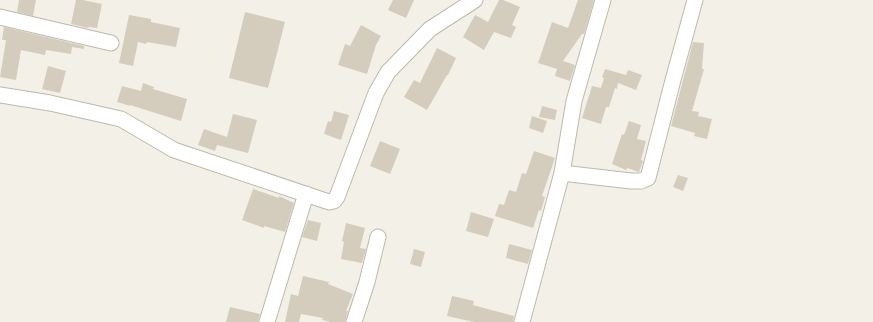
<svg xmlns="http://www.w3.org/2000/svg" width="873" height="322" viewBox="0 0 873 322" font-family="Barlow,sans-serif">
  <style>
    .building { fill: #d4cdbe }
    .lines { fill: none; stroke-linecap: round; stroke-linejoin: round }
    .street-casing { stroke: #beb9ab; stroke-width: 17 }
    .street { stroke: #fff; stroke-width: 15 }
  </style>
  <rect width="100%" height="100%" fill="#f3f0e8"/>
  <g class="building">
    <path d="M19,0H36L33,16L17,12Z"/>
    <path d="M76,0H83L102,4L97,28L88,27V28L71,24Z"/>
    <path d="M393,0H414L406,18L388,10Z"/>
    <path d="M499,0H503L520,7L512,25L516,27L511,38L494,32L484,50L463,37L475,15L488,22Z"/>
    <path d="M578,0H594L584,34H582L563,61L575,65L570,81L555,76L557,69L538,63L552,22L568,28Z"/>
    <path d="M245,12L285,22L268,88L229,78Z"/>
    <path d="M129,15L151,19V22L180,28L176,47L147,42L146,44L138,42L133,66L119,63Z"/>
    <path d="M361,25L381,36L376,45L367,74L338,65L345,44L350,46Z"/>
    <path d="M4,27L84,46V49L72,47L71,54L46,50L45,55L21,50L16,80L0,77L6,40H2Z"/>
    <path d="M693,42L704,43L702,69H704L692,111L699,112L698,116L712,119L707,139L694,136L695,133L671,126Z"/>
    <path d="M437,48L456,58L448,75H447L427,110L404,97L414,80L420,83Z"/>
    <path d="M48,66L66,71L60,93L42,89Z"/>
    <path d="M605,69L626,75L628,70L642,75L636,90L618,83L617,89L615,88L609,107H606L601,124L582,118L592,86L601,88L604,78L602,77Z"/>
    <path d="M143,83L154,87L153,89L187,99L181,121L130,105V106L117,102L122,86L141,91Z"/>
    <path d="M542,106L557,110L555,120L539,117Z"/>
    <path d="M334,111L349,115L341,140L324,134L328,121L331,122Z"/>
    <path d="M233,114L257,120L248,153L217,145L215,151L198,145L204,129L227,137Z"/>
    <path d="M532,116L547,121L543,133L529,128Z"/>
    <path d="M629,121L641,125L637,139L646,141L641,160L643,161L639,172L627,168L626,170L612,164L622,134L624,135Z"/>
    <path d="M380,141L400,149L390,174L370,166Z"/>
    <path d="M534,151L555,158L542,196L545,197L541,211L539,210L533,228L495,216L499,204L504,205L509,190L516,192L522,173L526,174Z"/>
    <path d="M678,175L688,178L683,191L673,187Z"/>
    <path d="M253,189L279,198V196L294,203L285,232L264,226V228L242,220Z"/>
    <path d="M471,212L494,219L488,237L466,231Z"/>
    <path d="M308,220L321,223L317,241L302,237Z"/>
    <path d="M346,223L365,228L360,248L366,249L362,263L341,259L344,242L342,241Z"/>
    <path d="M509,244L532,250L528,264L506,258Z"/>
    <path d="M414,249L425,252L421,267L410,264Z"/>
    <path d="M303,276L329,282L328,284L353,294L346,311H348L345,322H331L322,320L323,318L301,314L299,322H285L291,294L298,296Z"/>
    <path d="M452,296L474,301L473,305L514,316L513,322H474L447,316Z"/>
    <path d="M230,307L260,314L258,322H226Z"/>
  </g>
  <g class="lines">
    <defs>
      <g id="street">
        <path d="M0,17L111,43"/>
        <path d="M0,95L50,103L121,119L174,150L329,202L334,201L337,197L376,93L388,72L430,29L475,0"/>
        <path d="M562,173L631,181H641L648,178L673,80L695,0"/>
        <path d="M267,322L306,194"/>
        <path d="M354,322L367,282L378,237"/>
        <path d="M522,322L562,173L574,101L603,0"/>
      </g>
    </defs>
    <use href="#street" class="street-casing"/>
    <use href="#street" class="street"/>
  </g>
</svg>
